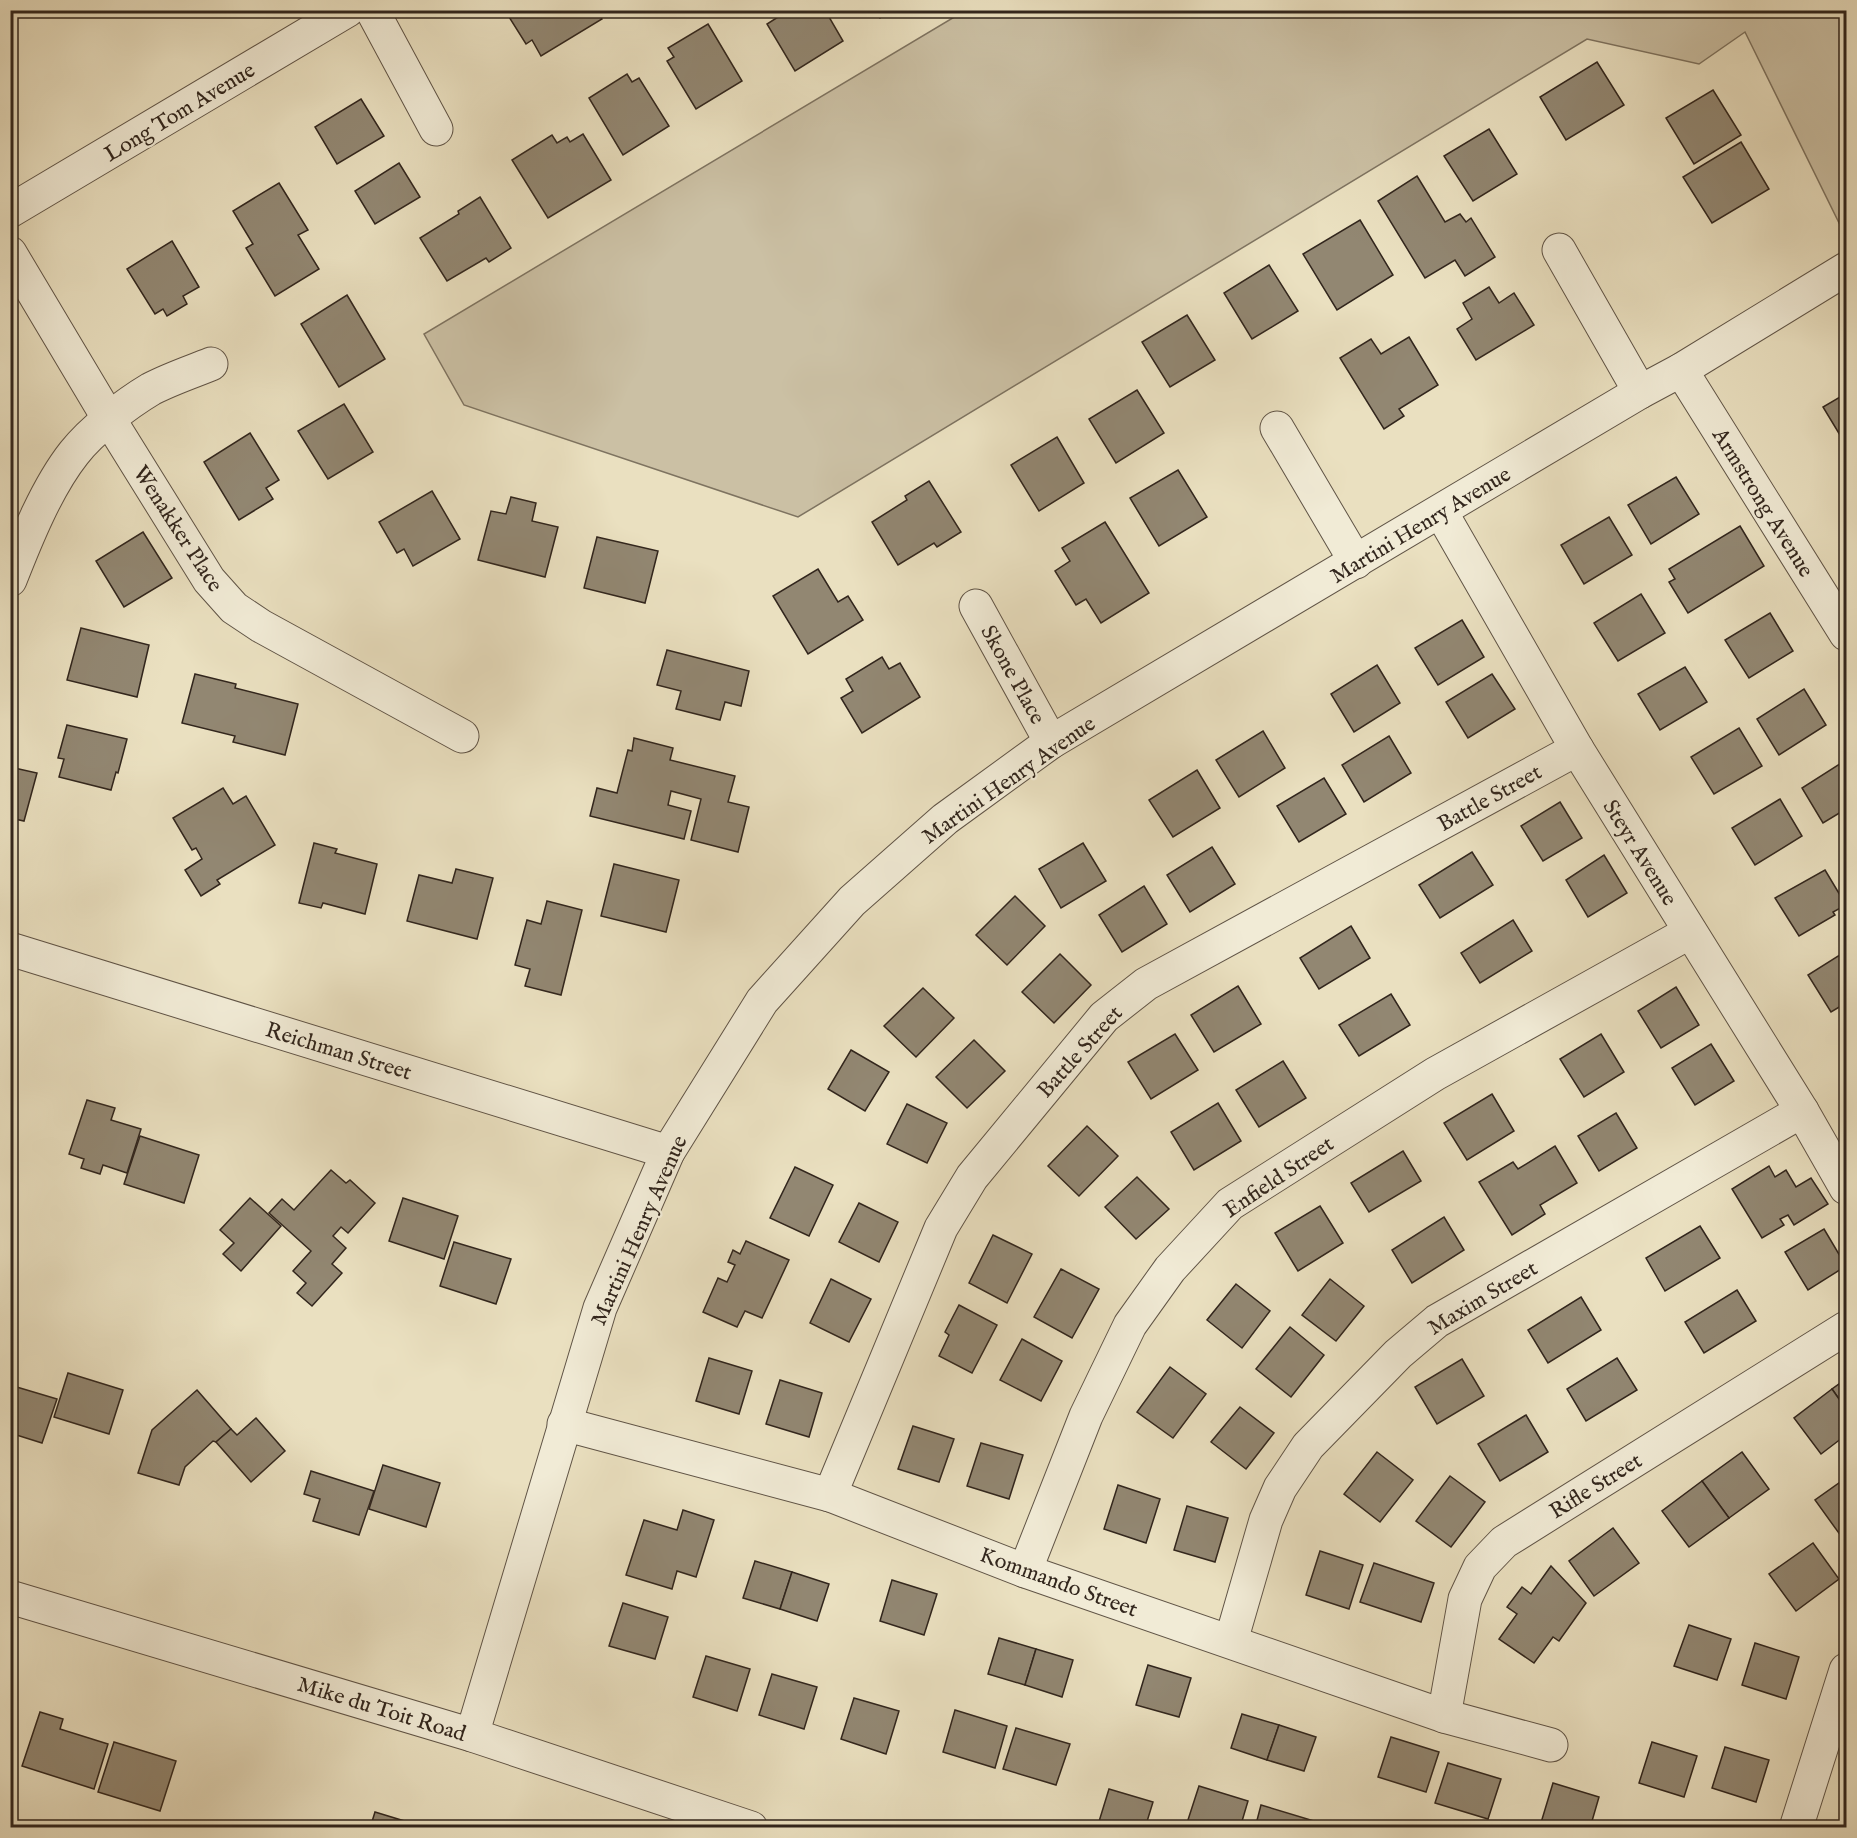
<svg xmlns="http://www.w3.org/2000/svg" width="1857" height="1838" viewBox="0 0 1857 1838" font-family="'IM FELL English',serif">
  <style>
    .green { fill: #cbc0a4; stroke: #7e7360; stroke-width: 1.5 }
    .building { fill: #928772; stroke: #32261d; stroke-width: 1.5 }
    .lines { fill: none; stroke-linecap: round; stroke-linejoin: round }
    .minor-casing { stroke: #605446; stroke-width: 35 }
    .minor { stroke: #f1ebd6; stroke-width: 33 }
    .labels { text-anchor: middle; stroke-width: 4.5; stroke-linejoin: round; paint-order: stroke }
    .street-label { font-size: 22px; fill: #32261d; stroke: #f1ebd6 }
  </style>
  <rect width="100%" height="100%" fill="#eae0c0"/>
  <filter id="stains"><feTurbulence type="fractalNoise" baseFrequency=".00333" numOctaves="4"/><feColorMatrix values="0 0 0 0 .2 0 0 0 0 .09 0 0 0 0 .02 0 0 0 .5 -.17"/></filter>
  <radialGradient id="worn" r=".72"><stop offset=".6" stop-color="#630" stop-opacity="0"/><stop offset="1" stop-color="#630" stop-opacity=".3"/></radialGradient>
  <path class="green" d="M966,10L1846,11V231L1844,233L1745,32L1699,64L1587,39L798,517L464,405L424,334Z"/>
  <g class="building">
    <path d="M10,10H20L22,13L10,20Z"/>
    <path d="M519,10H597L602,19L541,56L532,40L526,44L509,17Z"/>
    <path d="M789,10H825L843,41L795,71L767,24Z"/>
    <path d="M876,10H892L880,18Z"/>
    <path d="M708,24L742,81L696,109L667,61L674,57L668,48Z"/>
    <path d="M1597,62L1624,105L1566,140L1540,97Z"/>
    <path d="M627,74L632,82L639,78L669,126L623,155L589,98Z"/>
    <path d="M1713,90L1741,135L1694,164L1666,118Z"/>
    <path d="M361,99L384,136L337,164L315,127Z"/>
    <path d="M1489,129L1517,174L1473,201L1444,156Z"/>
    <path d="M583,134L611,180L548,218L512,160L552,135L557,143L567,137L570,142Z"/>
    <path d="M1741,142L1769,189L1712,223L1683,177Z"/>
    <path d="M399,163L420,197L375,224L355,191Z"/>
    <path d="M1417,176L1445,222L1460,214L1466,222L1471,218L1495,257L1465,276L1455,260L1425,278L1378,201Z"/>
    <path d="M279,183L308,230L298,235L319,269L275,296L246,248L253,244L233,211Z"/>
    <path d="M480,197L511,248L489,262L486,258L447,281L420,238L459,214L458,211Z"/>
    <path d="M1360,220L1393,275L1337,310L1303,254Z"/>
    <path d="M172,241L199,287L183,296L187,304L167,316L163,309L155,314L127,269Z"/>
    <path d="M1269,265L1298,311L1252,339L1224,293Z"/>
    <path d="M1489,287L1499,303L1514,293L1534,325L1476,360L1457,329L1472,319L1463,303Z"/>
    <path d="M347,295L385,359L339,387L301,324Z"/>
    <path d="M1187,315L1215,360L1170,387L1142,342Z"/>
    <path d="M1409,337L1438,385L1399,409L1404,416L1384,429L1340,358L1371,339L1381,354Z"/>
    <path d="M1137,390L1164,433L1116,463L1089,419Z"/>
    <path d="M1845,394L1846,397V445L1823,407Z"/>
    <path d="M344,404L373,452L328,479L298,431Z"/>
    <path d="M250,433L279,480L266,488L273,499L239,520L204,462Z"/>
    <path d="M1057,437L1084,483L1039,511L1011,465Z"/>
    <path d="M1178,470L1207,517L1159,546L1130,498Z"/>
    <path d="M1676,477L1699,514L1651,544L1628,505Z"/>
    <path d="M929,481L961,532L937,547L934,543L898,565L872,522L907,500L905,496Z"/>
    <path d="M432,491L460,539L413,566L404,549L397,553L379,522Z"/>
    <path d="M511,497L536,503L532,521L558,527L545,577L478,560L491,511L506,514Z"/>
    <path d="M1609,517L1632,555L1584,584L1561,545Z"/>
    <path d="M1105,522L1149,593L1101,623L1086,599L1076,605L1055,571L1070,561L1062,548Z"/>
    <path d="M1740,526L1764,566L1688,613L1669,582L1675,579L1669,569Z"/>
    <path d="M143,532L172,578L124,607L96,561Z"/>
    <path d="M597,537L658,551L645,603L584,588Z"/>
    <path d="M818,569L838,602L848,596L863,620L808,654L773,596Z"/>
    <path d="M1641,594L1665,633L1618,661L1594,623Z"/>
    <path d="M1770,613L1793,651L1749,678L1725,640Z"/>
    <path d="M1462,620L1484,657L1438,685L1415,648Z"/>
    <path d="M81,628L149,645L137,697L67,680Z"/>
    <path d="M667,650L749,671L741,706L725,702L720,720L676,709L681,691L657,685Z"/>
    <path d="M882,657L889,669L900,663L920,697L862,733L841,698L853,691L846,679Z"/>
    <path d="M1377,665L1400,703L1354,732L1331,694Z"/>
    <path d="M1685,667L1707,702L1660,730L1638,694Z"/>
    <path d="M195,674L236,684L235,688L298,704L285,755L233,742L235,736L182,723Z"/>
    <path d="M1492,674L1515,709L1468,738L1446,702Z"/>
    <path d="M1804,689L1826,725L1779,755L1757,719Z"/>
    <path d="M67,725L127,739L118,773L116,772L111,790L59,777L64,759L58,758Z"/>
    <path d="M1739,728L1762,766L1714,794L1691,757Z"/>
    <path d="M1263,731L1285,768L1239,797L1216,760Z"/>
    <path d="M1389,736L1411,773L1364,802L1342,765Z"/>
    <path d="M634,738L673,748L670,760L735,776L728,802L749,807L738,852L691,840L701,799L671,791L668,805L691,811L684,839L590,816L597,788L617,793L628,750L632,751Z"/>
    <path d="M1846,760V809L1823,823L1802,788Z"/>
    <path d="M10,767L37,773L24,821L10,818Z"/>
    <path d="M1197,770L1220,808L1173,837L1149,800Z"/>
    <path d="M1324,778L1346,814L1299,842L1277,806Z"/>
    <path d="M223,788L233,804L246,796L275,845L217,880L220,884L201,896L185,870L202,859L196,848L192,850L173,818Z"/>
    <path d="M1780,799L1802,836L1755,865L1732,828Z"/>
    <path d="M1560,802L1582,838L1543,861L1521,826Z"/>
    <path d="M314,843L337,849L335,853L377,864L365,914L323,903L321,908L299,903Z"/>
    <path d="M1083,843L1106,881L1061,908L1039,869Z"/>
    <path d="M1212,847L1235,884L1190,912L1167,875Z"/>
    <path d="M1472,852L1493,885L1440,918L1419,885Z"/>
    <path d="M1604,855L1627,893L1588,917L1566,880Z"/>
    <path d="M614,864L679,880L666,932L601,916Z"/>
    <path d="M456,869L493,878L477,939L407,921L419,875L452,883Z"/>
    <path d="M1825,870L1846,905L1833,912L1835,915L1799,936L1775,898Z"/>
    <path d="M1144,886L1167,924L1122,952L1099,915Z"/>
    <path d="M1015,896L1045,926L1007,965L976,935Z"/>
    <path d="M547,901L582,910L561,995L525,986L530,969L515,965L527,920L541,924Z"/>
    <path d="M1513,920L1532,951L1480,983L1461,953Z"/>
    <path d="M1351,926L1370,958L1319,989L1300,958Z"/>
    <path d="M1846,951V1003L1831,1012L1808,975Z"/>
    <path d="M1060,954L1091,985L1054,1023L1022,992Z"/>
    <path d="M1238,986L1261,1024L1214,1052L1191,1015Z"/>
    <path d="M1676,987L1699,1025L1661,1048L1638,1011Z"/>
    <path d="M923,988L954,1018L916,1057L884,1026Z"/>
    <path d="M1391,994L1410,1025L1359,1056L1339,1025Z"/>
    <path d="M1175,1034L1198,1070L1151,1099L1128,1062Z"/>
    <path d="M1601,1034L1624,1072L1584,1097L1560,1059Z"/>
    <path d="M974,1040L1005,1071L967,1108L936,1077Z"/>
    <path d="M1711,1044L1734,1081L1695,1105L1672,1068Z"/>
    <path d="M851,1050L889,1072L865,1111L828,1089Z"/>
    <path d="M1283,1061L1306,1098L1259,1127L1236,1090Z"/>
    <path d="M1492,1094L1514,1131L1467,1160L1444,1123Z"/>
    <path d="M87,1100L115,1108L111,1120L141,1129L127,1173L103,1165L100,1174L81,1168L84,1159L69,1154Z"/>
    <path d="M1218,1103L1241,1141L1194,1170L1171,1132Z"/>
    <path d="M907,1104L947,1123L927,1163L887,1144Z"/>
    <path d="M1616,1113L1637,1148L1599,1171L1578,1136Z"/>
    <path d="M1087,1126L1118,1156L1079,1196L1048,1166Z"/>
    <path d="M140,1136L199,1155L184,1203L124,1184Z"/>
    <path d="M1555,1146L1577,1183L1540,1205L1545,1214L1512,1235L1479,1182L1513,1162L1518,1169Z"/>
    <path d="M1403,1151L1421,1181L1369,1212L1351,1183Z"/>
    <path d="M1769,1166L1775,1177L1786,1170L1796,1187L1811,1178L1828,1204L1794,1225L1788,1215L1780,1219L1784,1225L1762,1238L1732,1189Z"/>
    <path d="M795,1167L833,1185L809,1236L770,1218Z"/>
    <path d="M331,1170L346,1183L350,1180L375,1203L348,1233L341,1227L333,1236L346,1248L332,1264L342,1273L312,1306L297,1293L306,1283L293,1271L311,1251L269,1213L282,1199L294,1210Z"/>
    <path d="M1137,1177L1169,1209L1136,1239L1105,1207Z"/>
    <path d="M250,1198L281,1226L241,1271L223,1254L234,1243L220,1230Z"/>
    <path d="M403,1198L458,1216L444,1259L389,1241Z"/>
    <path d="M859,1203L898,1222L879,1262L839,1242Z"/>
    <path d="M1320,1206L1343,1243L1298,1271L1275,1233Z"/>
    <path d="M1444,1217L1464,1250L1412,1283L1392,1250Z"/>
    <path d="M1700,1226L1720,1258L1665,1291L1646,1258Z"/>
    <path d="M1824,1229L1846,1266L1808,1290L1785,1252Z"/>
    <path d="M993,1235L1032,1254L1007,1303L969,1283Z"/>
    <path d="M746,1241L789,1260L762,1318L745,1311L737,1327L703,1312L718,1278L727,1282L735,1265L728,1262L733,1250L740,1254Z"/>
    <path d="M454,1242L511,1259L496,1304L440,1286Z"/>
    <path d="M1061,1269L1099,1289L1072,1338L1034,1317Z"/>
    <path d="M831,1279L871,1299L849,1342L810,1323Z"/>
    <path d="M1330,1279L1364,1306L1336,1341L1302,1315Z"/>
    <path d="M1236,1284L1270,1311L1242,1348L1207,1320Z"/>
    <path d="M1737,1290L1756,1321L1704,1353L1685,1322Z"/>
    <path d="M1581,1297L1601,1330L1548,1363L1528,1330Z"/>
    <path d="M959,1305L997,1325L972,1373L939,1356L949,1335L945,1332Z"/>
    <path d="M1290,1327L1324,1355L1291,1397L1256,1369Z"/>
    <path d="M1022,1339L1062,1361L1041,1401L1000,1380Z"/>
    <path d="M709,1358L752,1371L739,1414L696,1401Z"/>
    <path d="M1617,1358L1637,1390L1586,1421L1567,1389Z"/>
    <path d="M1462,1359L1484,1396L1437,1424L1415,1387Z"/>
    <path d="M1170,1367L1206,1394L1173,1438L1137,1412Z"/>
    <path d="M68,1373L123,1390L109,1434L54,1417Z"/>
    <path d="M1846,1379V1409L1832,1389Z"/>
    <path d="M780,1380L822,1393L809,1437L766,1424Z"/>
    <path d="M10,1385L57,1399L42,1443L10,1433Z"/>
    <path d="M1832,1389L1846,1409V1435L1821,1454L1794,1418Z"/>
    <path d="M197,1390L231,1429L216,1442L213,1441L185,1467L179,1485L138,1473L152,1430Z"/>
    <path d="M1240,1407L1274,1433L1246,1469L1211,1442Z"/>
    <path d="M1526,1415L1548,1452L1500,1481L1478,1444Z"/>
    <path d="M256,1418L285,1451L251,1482L216,1442L231,1429L237,1435Z"/>
    <path d="M913,1426L954,1439L939,1482L898,1469Z"/>
    <path d="M981,1443L1023,1455L1009,1499L967,1486Z"/>
    <path d="M1377,1452L1413,1480L1380,1522L1344,1494Z"/>
    <path d="M1742,1452L1769,1489L1729,1518L1702,1481Z"/>
    <path d="M383,1465L440,1483L426,1527L369,1509Z"/>
    <path d="M311,1471L374,1491L359,1535L313,1521L320,1499L304,1494Z"/>
    <path d="M1450,1476L1485,1502L1451,1547L1416,1521Z"/>
    <path d="M1846,1478V1532L1841,1536L1815,1500Z"/>
    <path d="M1702,1481L1729,1518L1689,1547L1662,1511Z"/>
    <path d="M1118,1485L1160,1499L1146,1543L1104,1529Z"/>
    <path d="M1187,1506L1228,1518L1215,1562L1174,1550Z"/>
    <path d="M683,1510L714,1520L696,1577L677,1571L672,1589L626,1575L644,1520L677,1530Z"/>
    <path d="M1613,1528L1639,1563L1594,1596L1569,1561Z"/>
    <path d="M1813,1543L1839,1579L1796,1611L1769,1574Z"/>
    <path d="M1320,1551L1363,1565L1349,1609L1306,1595Z"/>
    <path d="M755,1561L792,1572L780,1609L743,1598Z"/>
    <path d="M1374,1563L1434,1583L1421,1622L1360,1602Z"/>
    <path d="M1551,1566L1586,1603L1559,1641L1553,1637L1534,1663L1499,1639L1517,1614L1507,1607L1522,1587L1531,1594Z"/>
    <path d="M792,1572L829,1584L817,1621L780,1609Z"/>
    <path d="M892,1580L937,1594L924,1635L880,1621Z"/>
    <path d="M623,1603L668,1617L655,1659L609,1646Z"/>
    <path d="M1689,1625L1731,1639L1717,1680L1674,1666Z"/>
    <path d="M999,1638L1036,1649L1025,1685L988,1674Z"/>
    <path d="M1755,1643L1799,1657L1786,1699L1742,1685Z"/>
    <path d="M1036,1649L1073,1660L1062,1697L1025,1685Z"/>
    <path d="M706,1656L750,1669L737,1711L693,1697Z"/>
    <path d="M1148,1665L1191,1678L1179,1717L1136,1705Z"/>
    <path d="M772,1674L817,1687L804,1729L759,1715Z"/>
    <path d="M854,1698L899,1711L886,1754L841,1739Z"/>
    <path d="M955,1710L1007,1726L995,1768L943,1752Z"/>
    <path d="M40,1712L63,1719L60,1729L108,1744L94,1789L22,1766Z"/>
    <path d="M1242,1714L1279,1725L1267,1760L1231,1748Z"/>
    <path d="M1279,1725L1316,1737L1304,1771L1267,1760Z"/>
    <path d="M1016,1728L1070,1744L1056,1785L1003,1769Z"/>
    <path d="M1391,1737L1439,1752L1426,1792L1378,1777Z"/>
    <path d="M114,1742L176,1761L160,1811L98,1792Z"/>
    <path d="M1652,1742L1697,1756L1684,1797L1639,1783Z"/>
    <path d="M1725,1747L1769,1760L1756,1802L1712,1788Z"/>
    <path d="M1448,1763L1501,1779L1488,1819L1435,1803Z"/>
    <path d="M1553,1783L1599,1797L1590,1828H1546L1540,1826Z"/>
    <path d="M1199,1786L1248,1801L1240,1828L1186,1826Z"/>
    <path d="M1109,1789L1153,1802L1145,1828H1097Z"/>
    <path d="M1261,1805L1314,1821L1312,1828H1255Z"/>
    <path d="M375,1812L421,1826L422,1822L440,1828H370Z"/>
  </g>
  <g class="lines">
    <defs>
      <g id="minor">
        <path d="M372,10L436,129"/>
        <path d="M10,211L348,10"/>
        <path d="M1559,250L1640,392"/>
        <path d="M10,253L109,419L209,580L234,608L261,626L462,736"/>
        <path d="M1681,370L1846,634"/>
        <path d="M1277,428L1356,562"/>
        <path d="M1441,512L1577,749L1802,1111L1846,1188"/>
        <path d="M10,580C26,539 47,487 74,453C92,430 126,404 151,389C170,379 191,372 211,364"/>
        <path d="M976,606L1051,742"/>
        <path d="M10,949L668,1152"/>
        <path d="M564,1424L830,1495L1025,1571L1444,1716L1551,1745"/>
        <path d="M830,1495L941,1228L972,1177L1104,1017L1146,984L1577,749"/>
        <path d="M1025,1571L1086,1416L1130,1325L1170,1269L1230,1204L1435,1074L1690,932"/>
        <path d="M10,1597L472,1735L751,1828"/>
        <path d="M1231,1641L1266,1520L1280,1488L1308,1446L1398,1354L1437,1321L1802,1111"/>
        <path d="M1444,1716L1465,1599L1480,1567L1504,1542L1846,1328"/>
        <path d="M472,1735L600,1308L668,1152L762,1001L852,901L945,819L1051,742L1640,392L1681,370L1846,269"/>
        <path d="M1796,1828L1846,1670"/>
      </g>
    </defs>
    <use href="#minor" class="minor-casing"/>
    <use href="#minor" class="minor"/>
  </g>
  <g class="labels">
    <g class="street-label">
      <text transform="translate(179 111) rotate(-31)" y="8">Long Tom Avenue</text>
      <text transform="translate(1764 502) rotate(58)" y="8">Armstrong Avenue</text>
      <text transform="translate(1420 524) rotate(-31)" y="8">Martini Henry Avenue</text>
      <text transform="translate(179 528) rotate(57)" y="8">Wenakker Place</text>
      <text transform="translate(1014 674) rotate(61)" y="8">Skone Place</text>
      <text transform="translate(1008 779) rotate(-35)" y="8">Martini Henry Avenue</text>
      <text transform="translate(1489 797) rotate(-29)" y="8">Battle Street</text>
      <text transform="translate(1641 852) rotate(58)" y="8">Steyr Avenue</text>
      <text transform="translate(339 1050) rotate(17)" y="8">Reichman Street</text>
      <text transform="translate(1079 1051) rotate(-48)" y="8">Battle Street</text>
      <text transform="translate(1278 1176) rotate(-34)" y="8">Enfield Street</text>
      <text transform="translate(638 1230) rotate(-66)" y="8">Martini Henry Avenue</text>
      <text transform="translate(1482 1297) rotate(-31)" y="8">Maxim Street</text>
      <text transform="translate(1595 1485) rotate(-32)" y="8">Rifle Street</text>
      <text transform="translate(1059 1581) rotate(20)" y="8">Kommando Street</text>
      <text transform="translate(382 1708) rotate(17)" y="8">Mike du Toit Road</text>
    </g>
  </g>
  <rect width="1857" height="1838" fill="none" stroke="#eae0c0" stroke-width="36"/>
  <rect x="12" y="12" width="1833" height="1814" fill="none" stroke="#32261d" stroke-width="3"/>
  <rect x="18" y="18" width="1821" height="1802" fill="none" stroke="#32261d" stroke-width="1.5"/>
  <rect width="100%" height="100%" filter="url(#stains)"/>
  <rect width="100%" height="100%" fill="url(#worn)"/>
</svg>
